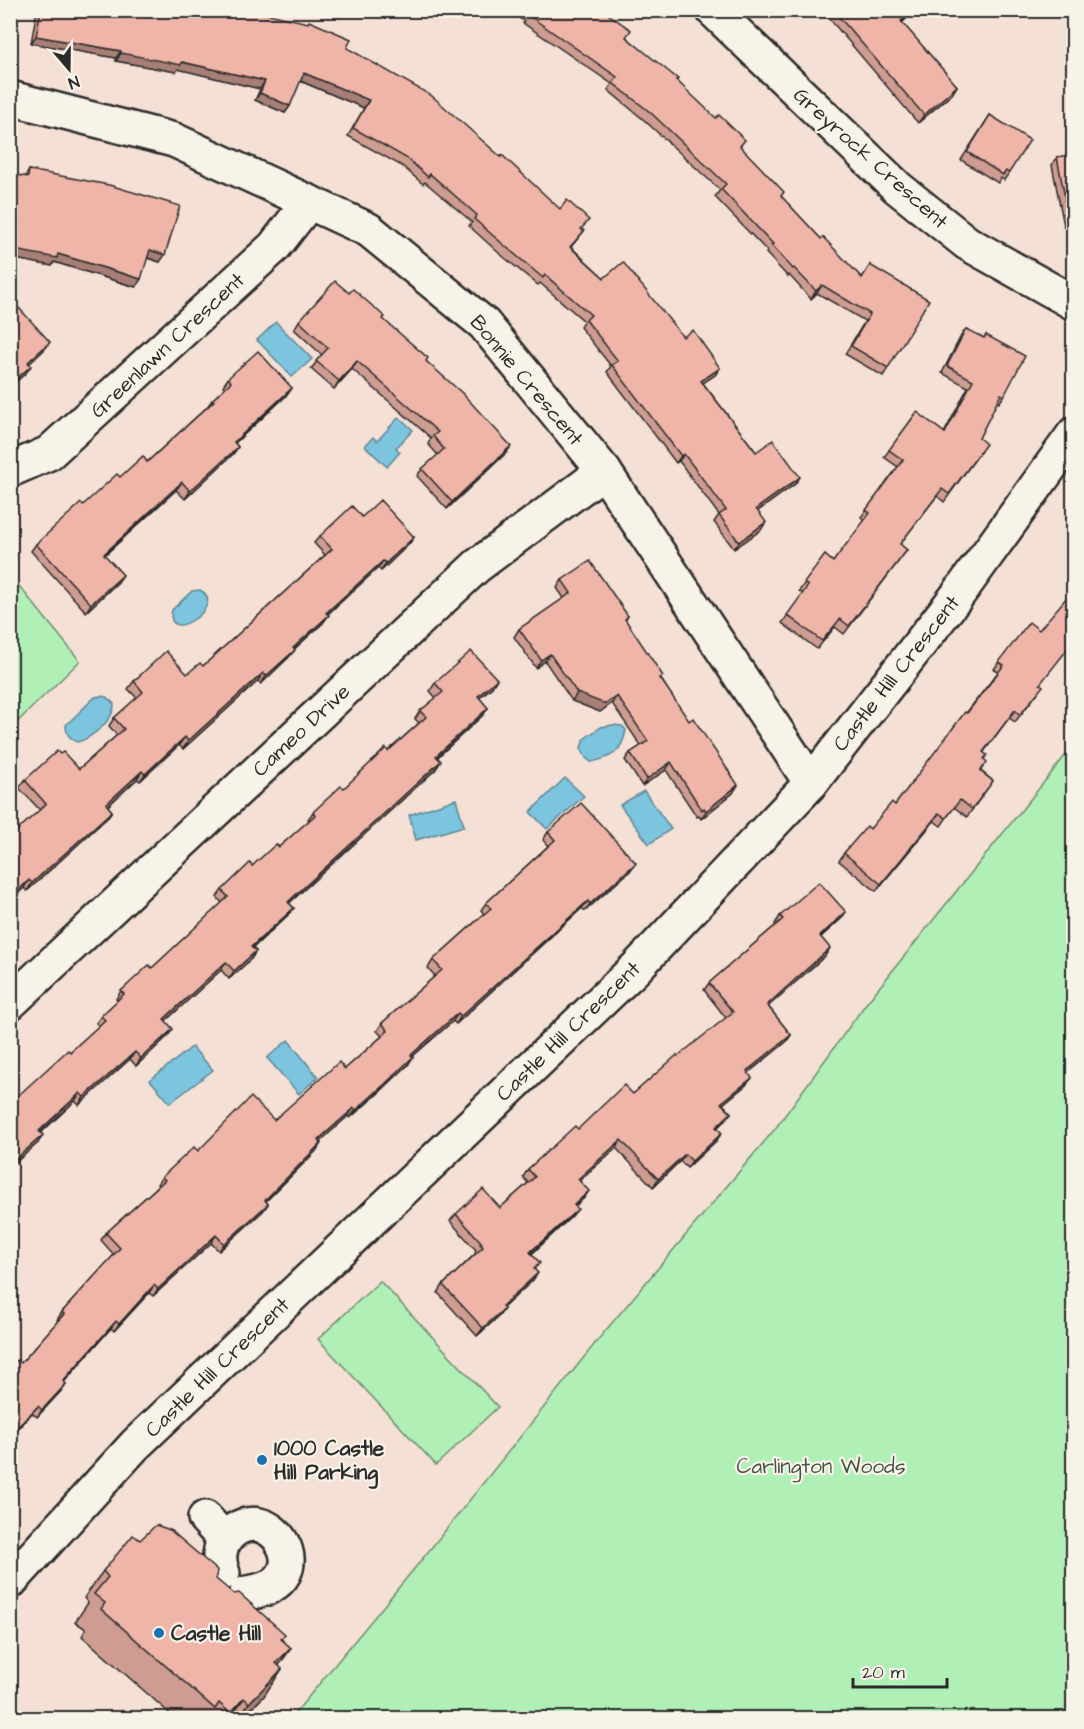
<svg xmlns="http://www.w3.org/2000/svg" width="1084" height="1729" viewBox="0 0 1084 1729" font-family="'Architects Daughter',sans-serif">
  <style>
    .green { fill: #b0efb6; stroke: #6e8d70; stroke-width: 1.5 }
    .water { fill: #7dc4de; stroke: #5c8796; stroke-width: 1.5 }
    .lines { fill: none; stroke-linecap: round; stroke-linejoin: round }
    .minor-casing { stroke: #2b2b2b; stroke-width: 38 }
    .minor { stroke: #f7f3e8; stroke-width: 33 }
    .wall { fill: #ce9c91; stroke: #2b2b2b; stroke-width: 1.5 }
    .shaded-wall { fill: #a77f76; stroke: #2b2b2b; stroke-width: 1.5 }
    .building { fill: #efb5a9; stroke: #2b2b2b; stroke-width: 1.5 }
    .poi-dot { fill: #1f6fb2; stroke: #f7f3e8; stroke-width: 2 }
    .labels { text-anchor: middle; stroke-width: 4.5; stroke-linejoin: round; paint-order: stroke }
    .street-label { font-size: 21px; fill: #2b2b2b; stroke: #f7f3e8 }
    .poi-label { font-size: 21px; font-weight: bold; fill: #2b2b2b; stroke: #f7f3e8; text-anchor: start }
    .park-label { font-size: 21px; fill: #465247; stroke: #f7f3e8 }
  </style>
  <rect width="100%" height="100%" fill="#f5e0d5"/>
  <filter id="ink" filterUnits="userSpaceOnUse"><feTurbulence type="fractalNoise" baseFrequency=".0167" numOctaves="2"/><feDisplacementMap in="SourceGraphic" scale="12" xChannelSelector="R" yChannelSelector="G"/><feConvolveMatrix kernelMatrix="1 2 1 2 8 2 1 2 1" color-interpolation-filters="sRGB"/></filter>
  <g filter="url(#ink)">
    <g class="green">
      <path d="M11,576L80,661L11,728H10Z"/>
      <path d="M1073,746V1718H291L428,1552L601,1336L775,1129L865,1005Z"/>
      <path d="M380,1281L498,1407L436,1465L318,1339Z"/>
    </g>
    <g class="water">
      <path d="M276,322L312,359L292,377L257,340Z"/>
      <path d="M399,417L413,430L396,448L400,452L387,467L365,446L373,437L377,441Z"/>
      <path d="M200,590C229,605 164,647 172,610L192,591Z"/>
      <path d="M100,696L107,697L114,704C115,719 91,739 77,742C70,738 66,735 66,725L95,697Z"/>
      <path d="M613,725L622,726L626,730C622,752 612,758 591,762L586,758L581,748L584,739L601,727Z"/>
      <path d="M565,778L584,796L547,829L530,812Z"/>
      <path d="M644,791L671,829L649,844L620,805Z"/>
      <path d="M456,799L464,826L416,840L409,815Z"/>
      <path d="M288,1040L318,1077L299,1094L267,1058Z"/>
      <path d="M192,1047L213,1070L170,1103L150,1080Z"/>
    </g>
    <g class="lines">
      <defs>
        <g id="minor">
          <path d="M713,10L898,188L967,243L1074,303"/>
          <path d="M10,98L174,140L369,230L484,324L604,471L811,783"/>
          <path d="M10,470L49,453L274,247L309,202"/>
          <path d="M10,1003L477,566L604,471"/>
          <path d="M205,1518L225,1540"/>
          <path d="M223,1573C218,1561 219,1547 227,1537C268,1491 328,1583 247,1593"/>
          <path d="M10,1582L135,1445L635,969L811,783L957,596L1074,434"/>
        </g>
      </defs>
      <use href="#minor" class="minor-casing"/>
      <use href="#minor" class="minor"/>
    </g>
    <g class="wall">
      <path d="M37,10H251L347,48L582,229L584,231L571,247L604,278L683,337L720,368L715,375L703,383L756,452L795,484L758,511L761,530L734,549L714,522L719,515L679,461L676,463L607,372L611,366L580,327L584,321L540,283L538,285L500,254L469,226L472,222L425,182L423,184L402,166L348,136L364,108L300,81L290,106L285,113L255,100L260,89L178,69L176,72L116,61V58L31,43Z"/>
      <path d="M507,10H602L626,37L676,80L740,146L781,196L821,239L862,278L870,265L888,368L883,376L845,354L865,321L817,293L811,299L789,275L788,277L766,253L767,251L715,197L720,190L644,120L608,90L612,84L523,23L524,21Z"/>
      <path d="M822,10H915L902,23L957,86L952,94L918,123Z"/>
      <path d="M990,115L1009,173L1004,180L1001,178L998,183L961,160Z"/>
      <path d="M1057,157L1074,225L1064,226L1052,165Z"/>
      <path d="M29,170L160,262L147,258L136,287L54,262L52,266L10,258V249L14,230L10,229V174L25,177Z"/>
      <path d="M349,293L383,319L511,446L506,453L447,509L417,476L422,469L438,455L428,444L431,438L352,369L334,389L311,369L322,355L294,329L299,321Z"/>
      <path d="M966,329L984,338L986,335L1004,396L999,403L997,402L979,438L981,451L944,502L937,496L900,544L907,550L844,634L835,627L817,649L782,623L803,594L799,591L825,555L833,562L865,520L861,517L898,467L884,457L917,412L944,433L968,387L942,373L961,336Z"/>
      <path d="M228,378L292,388L287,395L235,443L238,447L233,454L185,499L176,490L105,555L118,582L86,612L31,551L36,544L120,477L147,462L207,407L212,400L225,388L223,386Z"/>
      <path d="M362,517L414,537L409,544L381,571L378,568L328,614L323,623L294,649L289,657L261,684L258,681L183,749L179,745L140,781L137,779L108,806L107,818L27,891L24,888L10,900V837L40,810L19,788L25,780L60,754L79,769L117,735L109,726L114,718L137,698L128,689L134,681L187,674L203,666L325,555L314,543L320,536Z"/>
      <path d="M562,580L628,616L625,621L661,679L733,793L701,819L699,816L697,817L666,770L642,786L625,760L630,753L641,746L612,703L600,712L572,701L545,661L536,668L514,637L519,629L564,598L557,588Z"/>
      <path d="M999,662L1040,685L1037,694L1015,722L1009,718L983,753L984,759L981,771L993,781L967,817L954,807L941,826L934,821L876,891L839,861L844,853L895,805L998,672L994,669Z"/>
      <path d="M435,683L492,687L479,698L488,708L483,715L438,757L436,769L289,903L294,908L288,915L253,948L256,951L251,959L229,979L221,970L165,1021L168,1036L136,1066L130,1059L79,1105L75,1101L41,1133L38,1143L10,1167L70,1052L99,1026L96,1023L101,1016L118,1000L116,999L121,991L152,968L222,903L217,897L222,890L252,866L279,847L309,821L308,819L313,812L344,788L388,751L419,723L415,719L420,711L436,698L430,691Z"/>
      <path d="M548,832L630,871L585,911L582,908L456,1024L453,1021L412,1057L408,1065L380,1092L350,1118L348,1116L319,1142L321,1143L316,1151L266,1201L268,1204L263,1211L219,1251L211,1243L153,1296L149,1293L114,1331L111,1328L64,1382L66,1384L61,1391L37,1417L32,1413L10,1437V1367L21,1363L58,1321L57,1320L62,1312L114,1255L101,1240L106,1233L158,1186L157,1184L162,1177L198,1151L274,1120L345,1069L382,1036L377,1031L382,1023L435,976L428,968L433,960L484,914L481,910L486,903L548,846L543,840Z"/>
      <path d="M780,916L841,919L821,937L825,956L768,1006L791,1035L786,1042L748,1073L746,1085L723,1104L731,1113L725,1120L717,1128L716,1141L687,1168L680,1161L653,1187L616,1148L580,1180L584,1198L575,1206L572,1216L532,1254L535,1270L533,1280L503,1308L504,1309L499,1316L477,1336L438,1293L443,1285L476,1253L475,1252L476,1250L450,1221L456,1214L500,1208L528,1183L523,1177L528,1169L578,1129L633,1094L726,1018L704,990L709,983L776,925L775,924Z"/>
      <path d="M140,1540L216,1579L291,1648L279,1665L264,1696L241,1719H176L82,1636L86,1629L75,1622L88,1603L84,1598L103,1571Z"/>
    </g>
    <g class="shaded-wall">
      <path d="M913,10H915L896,28L901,21Z"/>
      <path d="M36,36L121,51L116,58L31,43Z"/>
      <path d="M121,53L182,62L265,81L260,89L178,69L176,72L116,61Z"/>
      <path d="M304,73L369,100L364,108L298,80Z"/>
      <path d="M957,86L952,94L918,123L924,115Z"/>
      <path d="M260,93L290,106L285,113L255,100Z"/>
      <path d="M1074,218V225L1064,226L1069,219Z"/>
      <path d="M10,221L19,223L14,230L10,229Z"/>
      <path d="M14,250L58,254L141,279L136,287L54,262L52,266L10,258V255Z"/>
      <path d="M150,250L165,255L160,262L145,257Z"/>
      <path d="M822,285L817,293L811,299L816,291Z"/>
      <path d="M50,342L45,349L23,370L28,362Z"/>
      <path d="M357,361L352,369L334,389L339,381Z"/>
      <path d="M31,366L26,373L10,387V384Z"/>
      <path d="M720,368L715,375L696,388L701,381Z"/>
      <path d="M292,388L287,395L228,449L234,442Z"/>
      <path d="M511,446L506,453L447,509L452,502Z"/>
      <path d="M238,447L233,454L185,499L190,491Z"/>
      <path d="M684,454L679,461L676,463L681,456Z"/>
      <path d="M800,477L795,484L751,516L756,509Z"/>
      <path d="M182,482L176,490L98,561L104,554Z"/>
      <path d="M766,522L761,530L734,549L739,542Z"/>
      <path d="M414,537L409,544L381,571L386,563Z"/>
      <path d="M383,561L378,568L321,620L326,613Z"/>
      <path d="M123,575L118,582L86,612L91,604Z"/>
      <path d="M329,615L323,623L288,655L293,648Z"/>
      <path d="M295,650L289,657L261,684L266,676Z"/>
      <path d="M550,654L545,661L536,668L541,660Z"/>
      <path d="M263,673L258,681L183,749L188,741Z"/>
      <path d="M497,679L492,687L472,704L478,696Z"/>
      <path d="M577,693L617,696L612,703L600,712L572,701Z"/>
      <path d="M488,708L483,715L431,763L436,756Z"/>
      <path d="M185,737L179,745L140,781L145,774Z"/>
      <path d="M441,761L436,769L283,909L288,902Z"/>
      <path d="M671,762L666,770L642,786L647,779Z"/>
      <path d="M142,771L137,779L101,812L106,804Z"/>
      <path d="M738,785L733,793L701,819L706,811Z"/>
      <path d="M112,811L107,818L27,891L32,883Z"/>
      <path d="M939,813L934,821L876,891L881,884Z"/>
      <path d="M636,863L630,871L585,911L590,904Z"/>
      <path d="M29,880L24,888L10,900V898Z"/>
      <path d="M588,901L582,908L456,1024L461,1016Z"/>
      <path d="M294,908L288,915L246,954L251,947Z"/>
      <path d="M846,912L841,919L814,943L820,936Z"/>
      <path d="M830,948L825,956L762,1012L767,1005Z"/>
      <path d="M256,951L251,959L229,979L234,971Z"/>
      <path d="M226,962L221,970L159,1027L164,1019Z"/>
      <path d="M458,1013L453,1021L406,1062L411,1055Z"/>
      <path d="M173,1029L168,1036L136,1066L141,1058Z"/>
      <path d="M791,1035L786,1042L741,1079L747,1071Z"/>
      <path d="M135,1052L130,1059L79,1105L84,1097Z"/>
      <path d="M413,1057L408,1065L350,1118L356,1110Z"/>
      <path d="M752,1078L746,1085L716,1110L721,1103Z"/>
      <path d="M80,1093L75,1101L34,1138L39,1131Z"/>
      <path d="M354,1108L348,1116L313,1148L318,1140Z"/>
      <path d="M731,1113L725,1120L711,1134L716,1127Z"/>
      <path d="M722,1133L716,1141L687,1168L692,1161Z"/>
      <path d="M43,1135L38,1143L10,1167V1164Z"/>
      <path d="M621,1140L616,1148L573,1186L578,1179Z"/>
      <path d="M321,1143L316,1151L260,1207L265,1200Z"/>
      <path d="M685,1154L680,1161L653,1187L658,1179Z"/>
      <path d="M589,1191L584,1198L569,1212L574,1205Z"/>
      <path d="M268,1204L263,1211L219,1251L224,1244Z"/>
      <path d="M578,1209L572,1216L525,1259L530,1252Z"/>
      <path d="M216,1235L211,1243L153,1296L158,1289Z"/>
      <path d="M538,1273L533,1280L496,1314L502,1306Z"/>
      <path d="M154,1285L149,1293L114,1331L119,1324Z"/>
      <path d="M504,1309L499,1316L477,1336L483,1328Z"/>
      <path d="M116,1321L111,1328L58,1389L63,1381Z"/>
      <path d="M66,1384L61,1391L37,1417L42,1410Z"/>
      <path d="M38,1406L32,1413L10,1437V1435Z"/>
      <path d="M291,1648L272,1675L276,1663Z"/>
      <path d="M282,1669L264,1696L241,1719H238L249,1703Z"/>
      <path d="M244,1698L229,1719H227L230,1713Z"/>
    </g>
    <g class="building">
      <path d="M41,10H251L308,23L309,21L351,39L347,48L432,96L501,157L502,155L560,209L567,200L589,220L581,229L584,231L570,247L604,278L623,262L683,337L693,330L720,368L701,381L756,452L773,440L800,477L756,509L766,522L739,542L719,515L726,510L684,454L681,456L612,365L618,361L586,320L591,315L545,275L543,278L505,246L474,219L477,215L430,174L428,177L408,159L353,128L369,100L304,73L290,106L260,93L265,81L182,62L181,65L121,53V51L36,36Z"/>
      <path d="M524,10H602L631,30L626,37L678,79L676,80L716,118L719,115L745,140L740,146L784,192L781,196L821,239L823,237L862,278L870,265L929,300L888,368L851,346L870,314L822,285L816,291L794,268L793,269L771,245L773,244L721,189L726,184L650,112L613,83L617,77L528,15L529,14Z"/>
      <path d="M833,10H913L901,21L957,86L924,115Z"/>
      <path d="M990,115L1030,140L1009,173L1006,171L1003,175L967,152Z"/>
      <path d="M1074,154V218L1069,219L1057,157Z"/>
      <path d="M29,170L109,185L180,206L165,255L150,250L141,279L58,254L57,258L14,250L19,223L10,221V174L28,177Z"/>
      <path d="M335,281L349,293L353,289L385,317L383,319L428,358L426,361L462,393L511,446L452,502L422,469L444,449L433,436L438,432L357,361L339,381L316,361L328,348L299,321Z"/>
      <path d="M19,308L50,342L28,362L31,366L10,384V316Z"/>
      <path d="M966,329L984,338L986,335L1025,356L1004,396L1001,394L979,438L986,444L949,494L942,489L900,544L907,550L849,626L840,619L822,641L787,615L808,586L804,583L825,555L833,562L870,513L866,510L903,460L889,450L917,412L945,433L973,380L947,366Z"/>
      <path d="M258,351L292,388L234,442L238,447L190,491L182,482L104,554L123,575L91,604L36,544L81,503L83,505L117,474L120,477L143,456L147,462L214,401L212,400L231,382L228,378Z"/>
      <path d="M380,500L414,537L386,563L383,561L326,613L329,615L293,648L295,650L266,676L263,673L188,741L185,737L145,774L142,771L106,804L112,811L32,883L29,880L10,898V837L46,804L25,780L57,751L60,754L63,752L79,769L124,729L114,718L143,692L134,681L166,651L187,674L200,663L203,666L332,549L320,536L352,506L362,517Z"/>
      <path d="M590,561L628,616L625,619L663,676L660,678L689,721L693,718L738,785L706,811L704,808L702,810L671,762L647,779L630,753L648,741L617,696L605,704L577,693L550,654L541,660L519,629L571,593L562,580Z"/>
      <path d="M1074,589V641L1040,684L1043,686L1020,715L1015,710L983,752L987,755L984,759L987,762L980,771L993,781L972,809L960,800L946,818L939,813L881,884L844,853L867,826L870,829L892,802L895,805L965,712L967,713L1004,665L999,662L1029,622L1039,630Z"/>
      <path d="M471,651L497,679L478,696L488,708L436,756L441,761L288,902L294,908L251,947L256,951L234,971L226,962L164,1019L173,1029L141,1058L135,1052L84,1097L80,1093L39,1131L43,1135L10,1164V1103L68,1050L70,1052L105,1020L101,1016L124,994L121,991L149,965L152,968L228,897L222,890L250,863L252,866L276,844L279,847L315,815L313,812L341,786L344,788L386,748L388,751L426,717L420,711L443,692L435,683Z"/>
      <path d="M581,803L636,863L590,904L588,901L461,1016L458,1013L411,1055L413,1057L385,1084L356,1110L354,1108L318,1140L321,1143L265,1200L268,1204L224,1244L216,1235L158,1289L154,1285L119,1324L116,1321L63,1381L66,1384L42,1410L38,1406L10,1435V1367L17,1360L21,1363L64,1314L62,1312L120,1248L106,1233L165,1180L162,1177L194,1147L198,1151L251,1097L274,1120L339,1062L345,1069L388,1031L382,1023L442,970L433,960L491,908L486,903L555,840L548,832Z"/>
      <path d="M819,882L846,912L820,936L830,948L767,1005L791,1035L747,1071L752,1078L721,1103L731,1113L716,1127L722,1133L692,1161L685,1154L658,1179L621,1140L578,1179L589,1191L574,1205L578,1209L530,1252L540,1263L534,1269L538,1273L502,1306L504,1309L483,1328L443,1285L483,1247L480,1244L482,1243L456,1214L483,1189L500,1208L535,1177L528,1169L575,1126L578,1129L624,1085L633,1094L677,1055L678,1056L733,1012L709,983L783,919L780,916Z"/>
      <path d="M156,1525L170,1530L217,1570L216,1579L234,1594L239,1593L285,1634L281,1639L291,1648L276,1663L282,1669L249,1703L244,1698L230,1713L219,1703L215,1709L101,1609L105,1603L94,1594L108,1577L103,1571L133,1535L140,1540Z"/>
    </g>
  </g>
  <g class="poi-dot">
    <circle cx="262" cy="1460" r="6"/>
    <circle cx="159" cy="1633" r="6"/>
  </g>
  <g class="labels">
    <g class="street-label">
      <text transform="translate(871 158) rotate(42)" y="7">Greyrock Crescent</text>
      <text transform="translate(167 345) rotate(-43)" y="7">Greenlawn Crescent</text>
      <text transform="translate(527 380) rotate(50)" y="7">Bonnie Crescent</text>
      <text transform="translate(896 673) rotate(-52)" y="7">Castle Hill Crescent</text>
      <text transform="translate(301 730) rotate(-43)" y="7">Cameo Drive</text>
      <text transform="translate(568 1031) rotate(-44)" y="7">Castle Hill Crescent</text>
      <text transform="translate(217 1367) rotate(-44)" y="7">Castle Hill Crescent</text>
    </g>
    <g class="poi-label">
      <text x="274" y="1455">1000 Castle<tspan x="274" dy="24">Hill Parking</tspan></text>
      <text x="171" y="1640">Castle Hill</text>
    </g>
    <g class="park-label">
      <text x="821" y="1473">Carlington Woods</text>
    </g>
  </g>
  <rect width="1084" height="1729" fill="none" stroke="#f7f3e8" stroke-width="36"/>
  <rect x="18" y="18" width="1048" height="1693" fill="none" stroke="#2b2b2b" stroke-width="2" filter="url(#ink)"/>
  <g transform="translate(69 69) rotate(160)" stroke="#f7f3e8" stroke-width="4.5" paint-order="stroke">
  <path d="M0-4.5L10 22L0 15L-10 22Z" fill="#2b2b2b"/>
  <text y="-9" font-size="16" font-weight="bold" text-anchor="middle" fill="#2b2b2b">N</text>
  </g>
  <path d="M853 1678v9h94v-9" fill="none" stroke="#2b2b2b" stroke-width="3"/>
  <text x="862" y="1678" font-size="18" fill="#2b2b2b" stroke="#f7f3e8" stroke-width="4.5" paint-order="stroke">20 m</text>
</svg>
